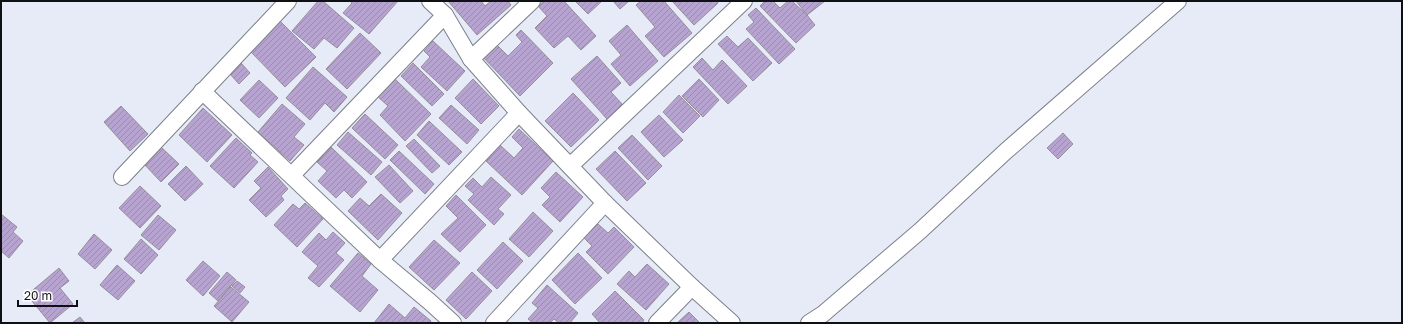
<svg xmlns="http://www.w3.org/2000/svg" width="1403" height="324" viewBox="0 0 1403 324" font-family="'Golos Text',sans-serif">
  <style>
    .building { fill: url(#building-hatch); stroke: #948f9a }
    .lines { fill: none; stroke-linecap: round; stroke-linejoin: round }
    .street-casing { stroke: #7d808a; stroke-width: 18 }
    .street { stroke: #fff; stroke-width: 16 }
  </style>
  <defs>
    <pattern id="building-hatch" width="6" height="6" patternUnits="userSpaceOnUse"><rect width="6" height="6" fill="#b7a3d0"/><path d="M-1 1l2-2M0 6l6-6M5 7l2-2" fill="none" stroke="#9c8bb2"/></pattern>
  </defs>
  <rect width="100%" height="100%" fill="#e7ebf7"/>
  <g class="building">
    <path d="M318,1H323L354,28L337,48L324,38L314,49L292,31Z"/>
    <path d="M350,1H398L369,34L343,13L352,3Z"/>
    <path d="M448,1H481L485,6L491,1H508L511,5L477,35Z"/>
    <path d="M544,1H564L596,36L581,50L568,36L554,48L535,28L547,16L538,6Z"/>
    <path d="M575,1H602L588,14Z"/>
    <path d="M613,1H629L620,9Z"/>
    <path d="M641,1H664L692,33L664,57L645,36L655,27L636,5Z"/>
    <path d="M672,1H717L718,3L694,25Z"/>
    <path d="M765,1H773L780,8L788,1H792L807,15L815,25L796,43L760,6Z"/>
    <path d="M796,1H825L807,15Z"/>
    <path d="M756,8L795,49L779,64L746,29L754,22L748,15Z"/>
    <path d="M280,21L316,57L285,87L250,51Z"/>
    <path d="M627,25L658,61L630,86L611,64L621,55L609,41Z"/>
    <path d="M521,30L553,63L520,96L481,55L494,42L508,56L522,42L516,35Z"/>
    <path d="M360,33L381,53L347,89L326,69Z"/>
    <path d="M727,36L738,47L748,38L772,63L753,81L718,44Z"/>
    <path d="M433,41L465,71L447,91L421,67L430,57L424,51Z"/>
    <path d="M597,56L621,83L611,92L623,105L607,119L571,79Z"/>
    <path d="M702,58L713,70L722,60L747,86L728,104L693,67Z"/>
    <path d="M241,63L250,73L239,84L230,74Z"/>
    <path d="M413,63L444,94L432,106L401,76Z"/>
    <path d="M313,67L347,97L334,112L325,103L310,120L286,98Z"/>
    <path d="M394,78L431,114L405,141L380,115L388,106L377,96Z"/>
    <path d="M473,79L499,106L481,124L455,98Z"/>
    <path d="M699,79L719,100L703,117L682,96Z"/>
    <path d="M259,80L278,98L259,118L240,100Z"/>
    <path d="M573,93L599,120L571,147L545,121Z"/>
    <path d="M679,95L700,116L683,133L663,112Z"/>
    <path d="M282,104L305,124L294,137L304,145L290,161L258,132Z"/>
    <path d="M451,105L479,130L467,144L439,118Z"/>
    <path d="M121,106L148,134L130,151L104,122Z"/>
    <path d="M203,108L232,135L207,162L179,135Z"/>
    <path d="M365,114L398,145L385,159L352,128Z"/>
    <path d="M659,115L683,140L664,157L641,132Z"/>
    <path d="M429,121L462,152L449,165L417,135Z"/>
    <path d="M519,129L553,161L522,195L486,161L500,145L514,158L523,148L512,137Z"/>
    <path d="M348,132L382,162L371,175L337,145Z"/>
    <path d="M1063,133L1073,144L1058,159L1047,148Z"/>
    <path d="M632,135L662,166L648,180L618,148Z"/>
    <path d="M236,138L252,153L250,155L258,162L234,188L210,166Z"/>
    <path d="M414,139L440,166L432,173L406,146Z"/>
    <path d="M161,147L179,164L161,182L144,164Z"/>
    <path d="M331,147L367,182L352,198L344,190L336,198L318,181L327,171L317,162Z"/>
    <path d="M399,151L434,184L425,194L390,160Z"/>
    <path d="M615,151L646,183L627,201L596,169Z"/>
    <path d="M389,165L413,191L400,203L375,177Z"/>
    <path d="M186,166L203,184L185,201L168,184Z"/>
    <path d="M268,167L288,189L281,196L284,200L266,217L249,200L261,188L254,181Z"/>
    <path d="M556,172L583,197L560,222L542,205L550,197L541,188Z"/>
    <path d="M491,177L511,195L498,209L504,214L494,225L468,200L474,194L465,186L473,178L482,187Z"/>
    <path d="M140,186L161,206L140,228L119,208Z"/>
    <path d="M381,194L402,213L378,240L348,211L360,198L369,206Z"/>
    <path d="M456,195L486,225L460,252L441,234L458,218L446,206Z"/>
    <path d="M305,203L323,219L297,247L274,225L293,204L299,209Z"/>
    <path d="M533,212L553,231L529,257L509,239Z"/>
    <path d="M1,214L17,227L13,232L23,241L9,258L1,251Z"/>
    <path d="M158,215L176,230L159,250L141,235Z"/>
    <path d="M598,224L608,233L614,227L634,247L608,274L586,252L592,246L584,238Z"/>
    <path d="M333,232L345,243L336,253L344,260L319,287L308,278L318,266L302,252L319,233L326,240Z"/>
    <path d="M94,234L112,250L95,269L78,254Z"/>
    <path d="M141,239L158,255L141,274L124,259Z"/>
    <path d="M434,240L460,263L434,290L409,267Z"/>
    <path d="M503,242L523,261L497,289L477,270Z"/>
    <path d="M358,253L371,264L362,276L378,290L360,312L330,286Z"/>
    <path d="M578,253L602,278L575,304L552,280Z"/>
    <path d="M203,261L220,276L203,296L186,280Z"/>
    <path d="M647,264L669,284L646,310L617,284L629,271L635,277Z"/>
    <path d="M117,265L135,281L118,300L100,285Z"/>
    <path d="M59,268L69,281L60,288L73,304L50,323L27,295Z"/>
    <path d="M227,272L236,280L218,301L209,293Z"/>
    <path d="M472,272L492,291L466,319L446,300Z"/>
    <path d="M237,281L245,287L240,293L232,286Z"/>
    <path d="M547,285L578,313L570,323H559L554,319L550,323H533L528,319L538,308L532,303Z"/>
    <path d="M231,287L249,302L232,322L214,306Z"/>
    <path d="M615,291L644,320L642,323H600L592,314Z"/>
    <path d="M389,304L405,318L414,307L431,321L430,323H374Z"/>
    <path d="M689,312L700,323H677Z"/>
    <path d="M80,317L85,323H72Z"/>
  </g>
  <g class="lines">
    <defs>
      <g id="street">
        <path d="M430,1L445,15L471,59L519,113L605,203L692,287L732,323"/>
        <path d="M471,59L532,1"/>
        <path d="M202,91L380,260L430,302L453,323"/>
        <path d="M570,166L744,1"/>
        <path d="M292,175L445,15"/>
        <path d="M122,177L288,1"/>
        <path d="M380,260L519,113"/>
        <path d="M494,323L605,203"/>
        <path d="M657,323L692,287"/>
        <path d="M809,323L823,314L920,231L1006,151L1178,1"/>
      </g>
    </defs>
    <use href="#street" class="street-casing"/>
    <use href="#street" class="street"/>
  </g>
  <rect width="1403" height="324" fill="none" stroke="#0f1014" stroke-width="4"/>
  <path d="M18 300v6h59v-6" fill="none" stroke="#0f1014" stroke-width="2"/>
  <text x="24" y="300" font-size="12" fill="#0f1014" stroke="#ffffff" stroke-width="3" paint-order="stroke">20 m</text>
</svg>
